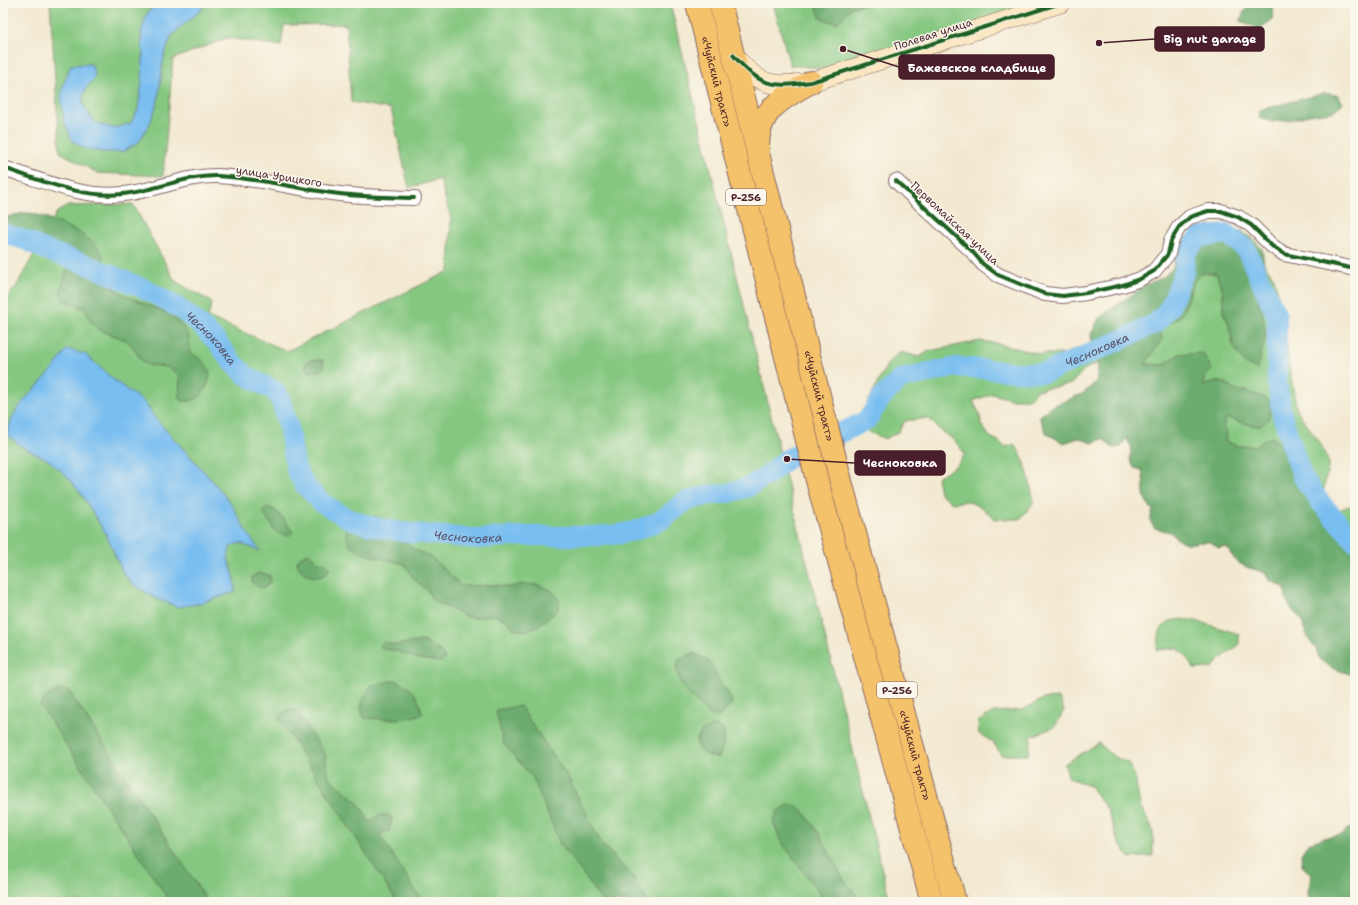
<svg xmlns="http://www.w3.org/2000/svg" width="1358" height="905" viewBox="0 0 1358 905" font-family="'Shantell Sans',sans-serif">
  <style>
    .green { fill: #85c780; stroke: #687356 }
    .forest { fill: #6cac6e; stroke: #5b664c }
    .water { fill: #79bef0; stroke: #626e8e }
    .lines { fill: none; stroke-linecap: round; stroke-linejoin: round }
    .river { stroke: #79bef0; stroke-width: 20 }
    .street-casing { stroke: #856665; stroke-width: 16 }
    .secondary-casing { stroke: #856665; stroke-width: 20 }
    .highway-casing { stroke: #856665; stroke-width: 24 }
    .street { stroke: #fff; stroke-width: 14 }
    .secondary { stroke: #fbe7c3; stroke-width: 19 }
    .highway { stroke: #f4c26a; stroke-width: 22 }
    .cycleway-casing { stroke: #fbf7ec; stroke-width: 6 }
    .cycleway { stroke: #1b5e20; stroke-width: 4 }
    .labels { text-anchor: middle; stroke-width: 3; stroke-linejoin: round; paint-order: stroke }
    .shield { fill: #fbf7ec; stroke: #7f6065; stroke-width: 1 }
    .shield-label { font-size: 10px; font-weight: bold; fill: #4a1f2b }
    .street-label { font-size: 11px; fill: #4a1f2b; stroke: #fbf7ec }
    .water-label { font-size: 12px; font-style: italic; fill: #584f66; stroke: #fbf7ec }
    .leader { fill: none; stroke: #4a1f2b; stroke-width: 1.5 }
    .callout-dot { fill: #4a1f2b; stroke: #fbf7ec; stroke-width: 1.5 }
    .callout { fill: #4a1f2b; stroke: #4a1f2b; stroke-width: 1.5 }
    .callout-label { font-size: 12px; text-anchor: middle; font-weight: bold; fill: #fff }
  </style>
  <rect width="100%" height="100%" fill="#fbf7ec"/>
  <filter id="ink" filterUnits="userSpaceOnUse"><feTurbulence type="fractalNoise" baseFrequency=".025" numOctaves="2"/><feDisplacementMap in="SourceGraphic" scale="8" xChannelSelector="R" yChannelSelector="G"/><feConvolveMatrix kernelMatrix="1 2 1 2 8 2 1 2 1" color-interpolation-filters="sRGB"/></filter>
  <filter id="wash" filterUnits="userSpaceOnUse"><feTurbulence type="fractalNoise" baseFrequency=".012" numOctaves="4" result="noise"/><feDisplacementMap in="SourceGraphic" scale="16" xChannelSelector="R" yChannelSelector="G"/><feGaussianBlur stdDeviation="0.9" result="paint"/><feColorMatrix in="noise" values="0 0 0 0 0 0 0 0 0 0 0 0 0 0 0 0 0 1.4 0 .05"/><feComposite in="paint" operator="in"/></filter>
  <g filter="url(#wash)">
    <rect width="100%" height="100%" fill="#f2e9d0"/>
    <g class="green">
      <path d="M50,3H670L890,902H3V302L16,287L57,212L68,206L133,204L175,281L212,302L208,317L287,351L449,271L451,219L440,179L409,188L391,109L351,102L346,24L284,25L281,46L227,38L173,59L163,176L97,173L60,152Z"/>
      <path d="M773,3H1037L835,70L790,65Z"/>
      <path d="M1264,264L1274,278L1283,314L1289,366L1297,411L1319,441L1329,463L1321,503L1316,508L1299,486L1290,461L1285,454L1262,440L1256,446H1237L1225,441L1227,433L1223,427L1226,418L1238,420L1249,391L1233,390L1227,383H1210L1203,386L1204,378L1210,366L1207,361L1179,354L1164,365L1145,364L1152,354L1160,330L1179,317L1185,308L1193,282L1201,273H1216L1223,291V312L1229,324L1233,345L1263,314L1258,302Z"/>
      <path d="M980,341L995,343L1040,354H1064L1078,348L1092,346L1097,363L1085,369L1071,384L1037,390L1029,399H1011L992,394L973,401L979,413L982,426L990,437L999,441L1005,447L1014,444C1027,460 1030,483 1034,502L1020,519H995L981,507L967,501L952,503L940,493L937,477L956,466L965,454L955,441L938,428L928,418L905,421L898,432L885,439L869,432L861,415L888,363L900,352L919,357L929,351Z"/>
      <path d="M1349,506L1355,508V552L1346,541L1338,533L1330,529L1323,517Z"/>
      <path d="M1183,619L1196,621L1239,634V645L1224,656L1212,668L1194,669L1186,656L1177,648L1157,650L1160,630L1169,621Z"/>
      <path d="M1059,698L1064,710L1055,727L1032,736L1028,755H1001L993,742L979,734L978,722L993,712L1022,710L1043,699Z"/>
      <path d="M1099,743L1113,756L1128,763L1135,776L1140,806L1153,830V856L1130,858L1118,842L1108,811L1090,786L1069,778L1064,764Z"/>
    </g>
    <g class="forest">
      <path d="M815,3H870L852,7L837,23L821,19Z"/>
      <path d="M1251,3H1277L1273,6V19L1261,29L1240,21L1244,12Z"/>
      <path d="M1324,93L1338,95L1343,103L1332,112L1309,115L1290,120L1272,122L1259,118L1260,110Z"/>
      <path d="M23,213C28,213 34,213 38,215C56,220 94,236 102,254C109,270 87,267 112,287C134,305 198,312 189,352C197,357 206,361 209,371C211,376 209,381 207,386C202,397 194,403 182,401L179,395L180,378L177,373L167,367L149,365L143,362L130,344L126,340L99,330L90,321L86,309C36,296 78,283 62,259C54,248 39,248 28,242C21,238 21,234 16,229C14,226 9,224 6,222L7,217Z"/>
      <path d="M1209,226L1230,227L1251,237L1262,249L1264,264L1258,302L1263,314L1266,337L1257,369L1244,363L1233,345L1229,324L1223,312V291L1216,273H1201L1193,282L1185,308L1179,317L1160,330L1162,339L1145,364L1164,365L1179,354L1203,353L1212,370L1204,378L1203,386C1217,381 1222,378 1233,390C1247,391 1258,394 1270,401L1271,409L1268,420L1261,425L1255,426L1226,418L1223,427L1227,432L1225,441L1237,446H1256L1262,440L1273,437L1278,442L1290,461L1299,486L1323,517L1330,528L1338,533L1346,541L1355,552V674H1349L1332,668L1319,659L1316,648L1311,643L1304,629L1302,620L1293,611L1286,600L1285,588L1269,580L1265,573C1246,566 1237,568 1227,547L1218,548L1211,542H1198L1189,544L1178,540L1170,532L1154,528L1150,520L1153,510C1139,496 1146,487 1142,470L1134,468L1130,459L1131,446L1126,438L1121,447L1113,448L1103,439L1092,443L1079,438L1064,443L1047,434L1039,417L1050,407L1082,394L1096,382L1098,368L1092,346L1091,334L1099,318L1144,286L1163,277L1173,268L1176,249L1191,236Z"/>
      <path d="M311,360H323L324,367L320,371L310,372L305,368L306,362Z"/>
      <path d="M267,507C279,509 286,523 293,532L288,536L277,533L273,529L272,525L265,516L263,510Z"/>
      <path d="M363,516L377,517L383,520L386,525L414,549L431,557L462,586L495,585L508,587L525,584L538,585L551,590L557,596L559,601V607L556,612L537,626L526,631L514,629L507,621L497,616L491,615L473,618L467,617L433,601L427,590L414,579L405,564C392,561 352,554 348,541C346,535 346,528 345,522L351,517Z"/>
      <path d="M308,553L318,562L324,563L330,568C324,584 300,577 297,562L300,557Z"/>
      <path d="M258,573L270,575V582L266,587C260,588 256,587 252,582V577Z"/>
      <path d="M423,641L440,651L445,658L441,662L419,659L397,651L383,649L379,645L384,642L394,645Z"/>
      <path d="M693,653L705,658L713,667L718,679L730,696L732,704L718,717L708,714L683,689L676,668L679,660Z"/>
      <path d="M396,680C412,688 419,695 422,714C404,721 383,719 364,718C357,704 365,698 371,685Z"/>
      <path d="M61,690L69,691L208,902H170L40,705C46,696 51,692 61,690Z"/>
      <path d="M520,706L568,777L601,843L634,878L648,902H602L586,878L560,844L533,778L503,743L496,710Z"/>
      <path d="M286,710H296L325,754L329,778L357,801L370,822C379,813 381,814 392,817L389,831L379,834L423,902H397L279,718Z"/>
      <path d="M712,726L719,727L724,731V742L719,758C706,755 699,754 696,740L702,731Z"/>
      <path d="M791,804L802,809L820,835L844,880L863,902H826L783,844L773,822L778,811Z"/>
      <path d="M1349,828L1355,829V902H1309L1308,891L1312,875L1302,866L1301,854L1308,843L1327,837L1341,835Z"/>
    </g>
    <g class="water">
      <path d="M159,3H204L202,9L172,35L164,55L158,100L151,121L139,142L122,152H102L83,148L72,140L64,121L61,95L65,80L71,65L91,64C99,82 92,78 85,90C83,94 83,99 82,103L94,122L112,128L130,124L138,110L142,81L143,57L141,32L147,13Z"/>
      <path d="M67,349L85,354L114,380L145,403L155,418L218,487L233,507L246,531L260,551L240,543L230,547L228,559L234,576L235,592L198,604L178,607L157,599L134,585L123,573L106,534L82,495L67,476L47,459L24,448L7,435C13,407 26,399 44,379C53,370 60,359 67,349Z"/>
    </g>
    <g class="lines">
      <path class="river" id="s1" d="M3,233L25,240L46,250L85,264L145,289L179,308L198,323L218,343L232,362L247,376L275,391L281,401L288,425L296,469L304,484L322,503L349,519L370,526L402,532L478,539L517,536H598L620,534L634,531L660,521L686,501L709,495L729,493L748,487L768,475L787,459L867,420L883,396L901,379L956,367L985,369L1017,372L1044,373L1082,357L1125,338L1156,323L1170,307L1184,272L1186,252L1200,237L1227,234L1246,249L1277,316V382L1282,415L1302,476L1321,503L1355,541"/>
    </g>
  </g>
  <g filter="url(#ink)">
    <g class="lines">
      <defs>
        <g id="street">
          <path d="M3,168C41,180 83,199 123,194C155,191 186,175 218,176C257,178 294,188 332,193C359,197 387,197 414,198"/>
          <path d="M896,181L971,250L983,264L998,275L1045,294L1063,296L1086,293L1123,285L1140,279L1154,271L1168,254L1171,241L1179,227L1190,217L1208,211H1221L1238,217L1251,225L1272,246L1284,254L1355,269"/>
        </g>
        <path id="secondary" d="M733,55C760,86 771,88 811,82L1061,3"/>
        <g id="highway">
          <path id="s2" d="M697,3L818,484L932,902"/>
          <path id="s3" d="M720,3L840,478L955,902"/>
          <path d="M758,147C758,109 782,99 811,82"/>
        </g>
      </defs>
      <use href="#street" class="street-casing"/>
      <use href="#secondary" class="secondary-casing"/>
      <use href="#highway" class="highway-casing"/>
      <use href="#street" class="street"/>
      <use href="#secondary" class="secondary"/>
      <use href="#highway" class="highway"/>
      <defs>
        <g id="cycleway">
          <path d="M733,55C760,86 771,88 811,82L1061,3"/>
          <path d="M3,168C41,180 83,199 123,194C155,191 186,175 218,176C257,178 294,188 332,193C359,197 387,197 414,198"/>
          <path d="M896,181L971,250L983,264L998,275L1045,294L1063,296L1086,293L1123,285L1140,279L1154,271L1168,254L1171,241L1179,227L1190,217L1208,211H1221L1238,217L1251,225L1272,246L1284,254L1355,269"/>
        </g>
      </defs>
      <use href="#cycleway" class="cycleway-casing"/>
      <use href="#cycleway" class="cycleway"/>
    </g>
  </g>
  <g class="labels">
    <g class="shield">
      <rect x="726" y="189" width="40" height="16" rx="3"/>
      <rect x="877" y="682" width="40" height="16" rx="3"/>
    </g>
    <g class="shield-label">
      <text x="746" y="201">Р-256</text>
      <text x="897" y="694">Р-256</text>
    </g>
    <g class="street-label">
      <text transform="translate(933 34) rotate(-18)" y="4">Полевая улица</text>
      <text dy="4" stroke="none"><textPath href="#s2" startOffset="81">«Чуйский тракт»</textPath></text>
      <text transform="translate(279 176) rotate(9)" y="4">улица Урицкого</text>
      <text transform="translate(955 223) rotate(43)" y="4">Первомайская улица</text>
      <text dy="4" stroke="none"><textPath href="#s3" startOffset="405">«Чуйский тракт»</textPath></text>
      <text dy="4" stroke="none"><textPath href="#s3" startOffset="777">«Чуйский тракт»</textPath></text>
    </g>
    <g class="water-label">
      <text dy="4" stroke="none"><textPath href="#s1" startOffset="236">Чесноковка</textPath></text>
      <text dy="4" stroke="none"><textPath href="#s1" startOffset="1281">Чесноковка</textPath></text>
      <text dy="4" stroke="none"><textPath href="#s1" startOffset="597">Чесноковка</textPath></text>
    </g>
  </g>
  <path class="leader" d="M1099 43L1155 39M843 49L899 67M787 459L855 463"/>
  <g class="callout-dot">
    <circle cx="1099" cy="43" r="4"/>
    <circle cx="843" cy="49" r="4"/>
    <circle cx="787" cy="459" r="4"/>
  </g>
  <g class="callout">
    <rect x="1155" y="27" width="109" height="24" rx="4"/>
    <rect x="899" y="55" width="155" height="24" rx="4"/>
    <rect x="855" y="451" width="90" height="24" rx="4"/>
  </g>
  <g class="callout-label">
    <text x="1210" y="43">Big nut garage</text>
    <text x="977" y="72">Бажевское кладбище</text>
    <text x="900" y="467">Чесноковка</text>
  </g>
  <rect width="1358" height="905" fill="none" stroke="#fbf7ec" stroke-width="16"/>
</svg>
